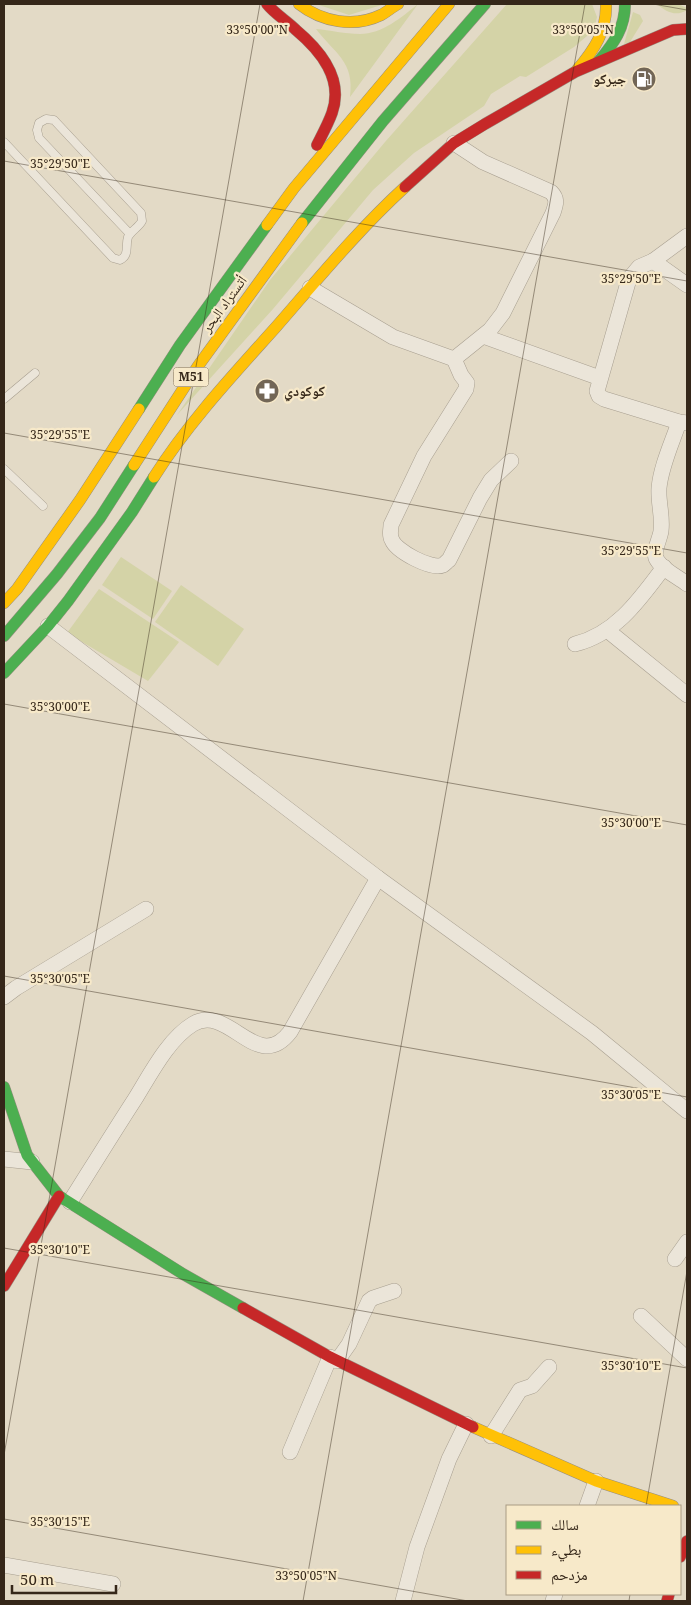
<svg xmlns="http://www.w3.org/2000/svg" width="691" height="1605" viewBox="0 0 691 1605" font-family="Georgia,'Noto Naskh Arabic',serif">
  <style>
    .green { fill: #d4d3a7 }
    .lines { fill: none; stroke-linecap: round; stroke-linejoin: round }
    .lane-casing { stroke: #a89f90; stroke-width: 9 }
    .street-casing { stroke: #a89f90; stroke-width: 16 }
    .fast-casing { stroke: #978e80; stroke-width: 12 }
    .slow-casing { stroke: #978e80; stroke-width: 12 }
    .jam-casing { stroke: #978e80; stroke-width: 12 }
    .lane { stroke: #ebe5d9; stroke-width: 8 }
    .street { stroke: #ebe5d9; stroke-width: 15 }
    .fast { stroke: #4caf50; stroke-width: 11 }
    .slow { stroke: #ffc107; stroke-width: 11 }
    .jam { stroke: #c62828; stroke-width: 11 }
    .ticks { fill: none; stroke: #352719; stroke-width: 1; stroke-opacity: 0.45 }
    .labels { text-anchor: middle; stroke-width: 4.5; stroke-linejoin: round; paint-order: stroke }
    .shield { fill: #f7e9c9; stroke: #6f614e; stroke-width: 1 }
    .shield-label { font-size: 12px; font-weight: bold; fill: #352719 }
    .poi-label { font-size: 14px; font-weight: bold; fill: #352719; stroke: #f7e9c9; text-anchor: end }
    .street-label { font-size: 14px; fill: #352719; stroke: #f7e9c9 }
    .ticks-label { font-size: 12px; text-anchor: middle; fill: #352719; stroke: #f7e9c9; stroke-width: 4.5; stroke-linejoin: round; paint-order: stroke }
  </style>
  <rect width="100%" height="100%" fill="#e3dac6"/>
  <g class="green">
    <path d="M316,4H385L349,15Z"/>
    <path d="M418,4L350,97C355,61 334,53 316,29C330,30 345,34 360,34C382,34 402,17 418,4Z"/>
    <path d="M507,4H592L597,17L594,30L574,47L526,77L520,76L491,94L484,106L414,153L373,190L273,309L177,415L270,280L385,142Z"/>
    <path d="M657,4H678L687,8V10C676,17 666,12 657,4Z"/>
    <path d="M633,12L640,15L643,21L630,42L624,44Z"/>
    <path d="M121,557L172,591L153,619L102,585Z"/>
    <path d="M181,585L244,629L218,666L155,622Z"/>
    <path d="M99,589L179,642L148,681L67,633Z"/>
  </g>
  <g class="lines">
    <defs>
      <g id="lane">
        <path d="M4,142L113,258L120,260C130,255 125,246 128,237C131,231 139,227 142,221L141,213L54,120L46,119L39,123L37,130L39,138L130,234"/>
        <path d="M4,399L35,373"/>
        <path d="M4,469L43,506"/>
      </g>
      <g id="street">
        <path d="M687,236L653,261L639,267L629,279L597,391L599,396L604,399L679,422L687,423"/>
        <path d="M653,261L687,285"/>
        <path d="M310,288L393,337L454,359L490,330L503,313L553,213C556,204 558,199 551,192L483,162L454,143"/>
        <path d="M483,336L600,378"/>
        <path d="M454,359L461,375L467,383L466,389L424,456L391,525C391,530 389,535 392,540C396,551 431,570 443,565C445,564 447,561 449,560L480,498L491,480L511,461"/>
        <path d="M679,422C672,443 661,466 659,488C658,503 663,516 661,531C660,539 652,553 657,560C663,570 678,577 687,584"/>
        <path d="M48,626L378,878L592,1033L687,1111"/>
        <path d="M607,630L687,695"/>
        <path d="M575,644C616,634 640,599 664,567"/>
        <path d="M4,997L16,988L146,909"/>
        <path d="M4,1159L32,1162"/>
        <path d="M70,1202C92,1167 113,1133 135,1099C150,1075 168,1039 193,1024C229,1003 257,1075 290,1032L378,878"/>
        <path d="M675,1259L687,1242"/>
        <path d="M641,1316L687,1359"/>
        <path d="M337,1361L349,1344L369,1301L373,1298L394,1291"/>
        <path d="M491,1436L520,1390L532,1386L549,1367"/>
        <path d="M290,1452L330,1357"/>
        <path d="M587,1506L596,1481"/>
        <path d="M4,1565L113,1584"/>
        <path d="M403,1601L417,1547L449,1459L466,1424"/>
        <path d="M553,1601L555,1594"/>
      </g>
      <g id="fast">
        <path d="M599,61C614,43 625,28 625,4"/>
        <path d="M302,223L383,121L485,4"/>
        <path d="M139,409L180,345L267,225"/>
        <path d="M4,636L57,574L100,518L134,465"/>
        <path d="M4,673L48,626L68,601L132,512L154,477"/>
        <path d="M4,1087L27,1155L59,1196L183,1274L243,1308"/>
      </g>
      <g id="slow">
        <path d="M299,4C322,22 354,28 381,15C387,12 392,7 398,4"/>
        <path d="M577,70C594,50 607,31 606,4"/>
        <path d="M267,225L294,188L449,4"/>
        <path d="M134,465L198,366L302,223"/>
        <path d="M154,477C188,423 234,374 276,327C317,280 359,229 405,187"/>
        <path d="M4,603L17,589L80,500L139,409"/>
        <path d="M473,1427L596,1481L673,1506"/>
      </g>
      <g id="jam">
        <path d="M267,4C275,14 287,21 296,30C321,51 344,79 332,113C328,124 322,135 317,145"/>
        <path d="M405,187L454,143L485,124L575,72L673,30L687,29"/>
        <path d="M4,1286L59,1196"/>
        <path d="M243,1308L330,1357L473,1427"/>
        <path d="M680,1557L687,1541"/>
        <path d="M667,1601L669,1594"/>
      </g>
    </defs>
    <use href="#lane" class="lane-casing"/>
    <use href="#street" class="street-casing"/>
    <use href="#fast" class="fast-casing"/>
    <use href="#slow" class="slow-casing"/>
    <use href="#jam" class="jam-casing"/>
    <use href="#lane" class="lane"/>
    <use href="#street" class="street"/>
    <use href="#fast" class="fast"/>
    <use href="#slow" class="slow"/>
    <use href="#jam" class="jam"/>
  </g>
  <path class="ticks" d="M653,4L687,10M4,161L687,281M4,433L687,553M4,704L687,825M4,976L687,1097M4,1248L687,1368M4,1455L260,4M646,1506L687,1271M4,1519L468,1601M303,1601L585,4M629,1601L630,1594"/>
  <defs>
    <symbol id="fuel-disc" viewBox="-11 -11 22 22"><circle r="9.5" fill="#726656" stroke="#f7e9c9"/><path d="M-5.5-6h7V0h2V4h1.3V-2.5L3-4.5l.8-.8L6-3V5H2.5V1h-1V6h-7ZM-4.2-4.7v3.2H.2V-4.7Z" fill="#fff"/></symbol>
    <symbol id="pharmacy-disc" viewBox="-11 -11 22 22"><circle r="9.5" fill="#726656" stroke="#f7e9c9"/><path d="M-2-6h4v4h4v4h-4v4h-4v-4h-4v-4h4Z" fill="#fff"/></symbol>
  </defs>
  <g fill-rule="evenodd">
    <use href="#fuel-disc" x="630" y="65" width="28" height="28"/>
    <use href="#pharmacy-disc" x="253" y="377" width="28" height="28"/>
  </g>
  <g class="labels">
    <rect class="shield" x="173.5" y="367.5" width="35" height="19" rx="4"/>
    <g class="shield-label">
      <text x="191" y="381">M51</text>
    </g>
    <g class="poi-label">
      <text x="626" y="84">جيركو</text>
      <text x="284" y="396" text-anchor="start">كوكودي</text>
    </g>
    <g class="street-label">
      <text transform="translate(224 304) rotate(-54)" y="5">أتستراد البحر</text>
    </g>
  </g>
  <g class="ticks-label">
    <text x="257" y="34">33°50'00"N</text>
    <text x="583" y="34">33°50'05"N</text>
    <text x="60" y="168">35°29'50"E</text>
    <text x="631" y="283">35°29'50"E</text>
    <text x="60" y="439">35°29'55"E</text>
    <text x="631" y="555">35°29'55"E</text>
    <text x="60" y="711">35°30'00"E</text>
    <text x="631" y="827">35°30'00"E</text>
    <text x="60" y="983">35°30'05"E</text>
    <text x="631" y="1099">35°30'05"E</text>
    <text x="60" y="1254">35°30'10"E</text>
    <text x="631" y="1370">35°30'10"E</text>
    <text x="60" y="1526">35°30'15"E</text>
    <text x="306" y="1580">33°50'05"N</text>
  </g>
  <rect width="691" height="1605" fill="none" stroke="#352719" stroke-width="10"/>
  <rect x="506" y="1505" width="175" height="90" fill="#f7e9c9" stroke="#a99b83"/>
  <rect x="516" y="1521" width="25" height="8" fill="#4caf50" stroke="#a99b83"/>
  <text x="551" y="1530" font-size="15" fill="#352719">سالك</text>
  <rect x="516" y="1546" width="25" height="8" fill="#ffc107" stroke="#a99b83"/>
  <text x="551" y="1555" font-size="15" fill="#352719">بطيء</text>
  <rect x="516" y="1571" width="25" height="8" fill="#c62828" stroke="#a99b83"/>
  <text x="551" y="1580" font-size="15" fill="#352719">مزدحم</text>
  <path d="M12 1585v8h104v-8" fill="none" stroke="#352719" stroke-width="2.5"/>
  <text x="20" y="1585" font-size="15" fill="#352719" stroke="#f7e9c9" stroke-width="4" paint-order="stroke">50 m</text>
</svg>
